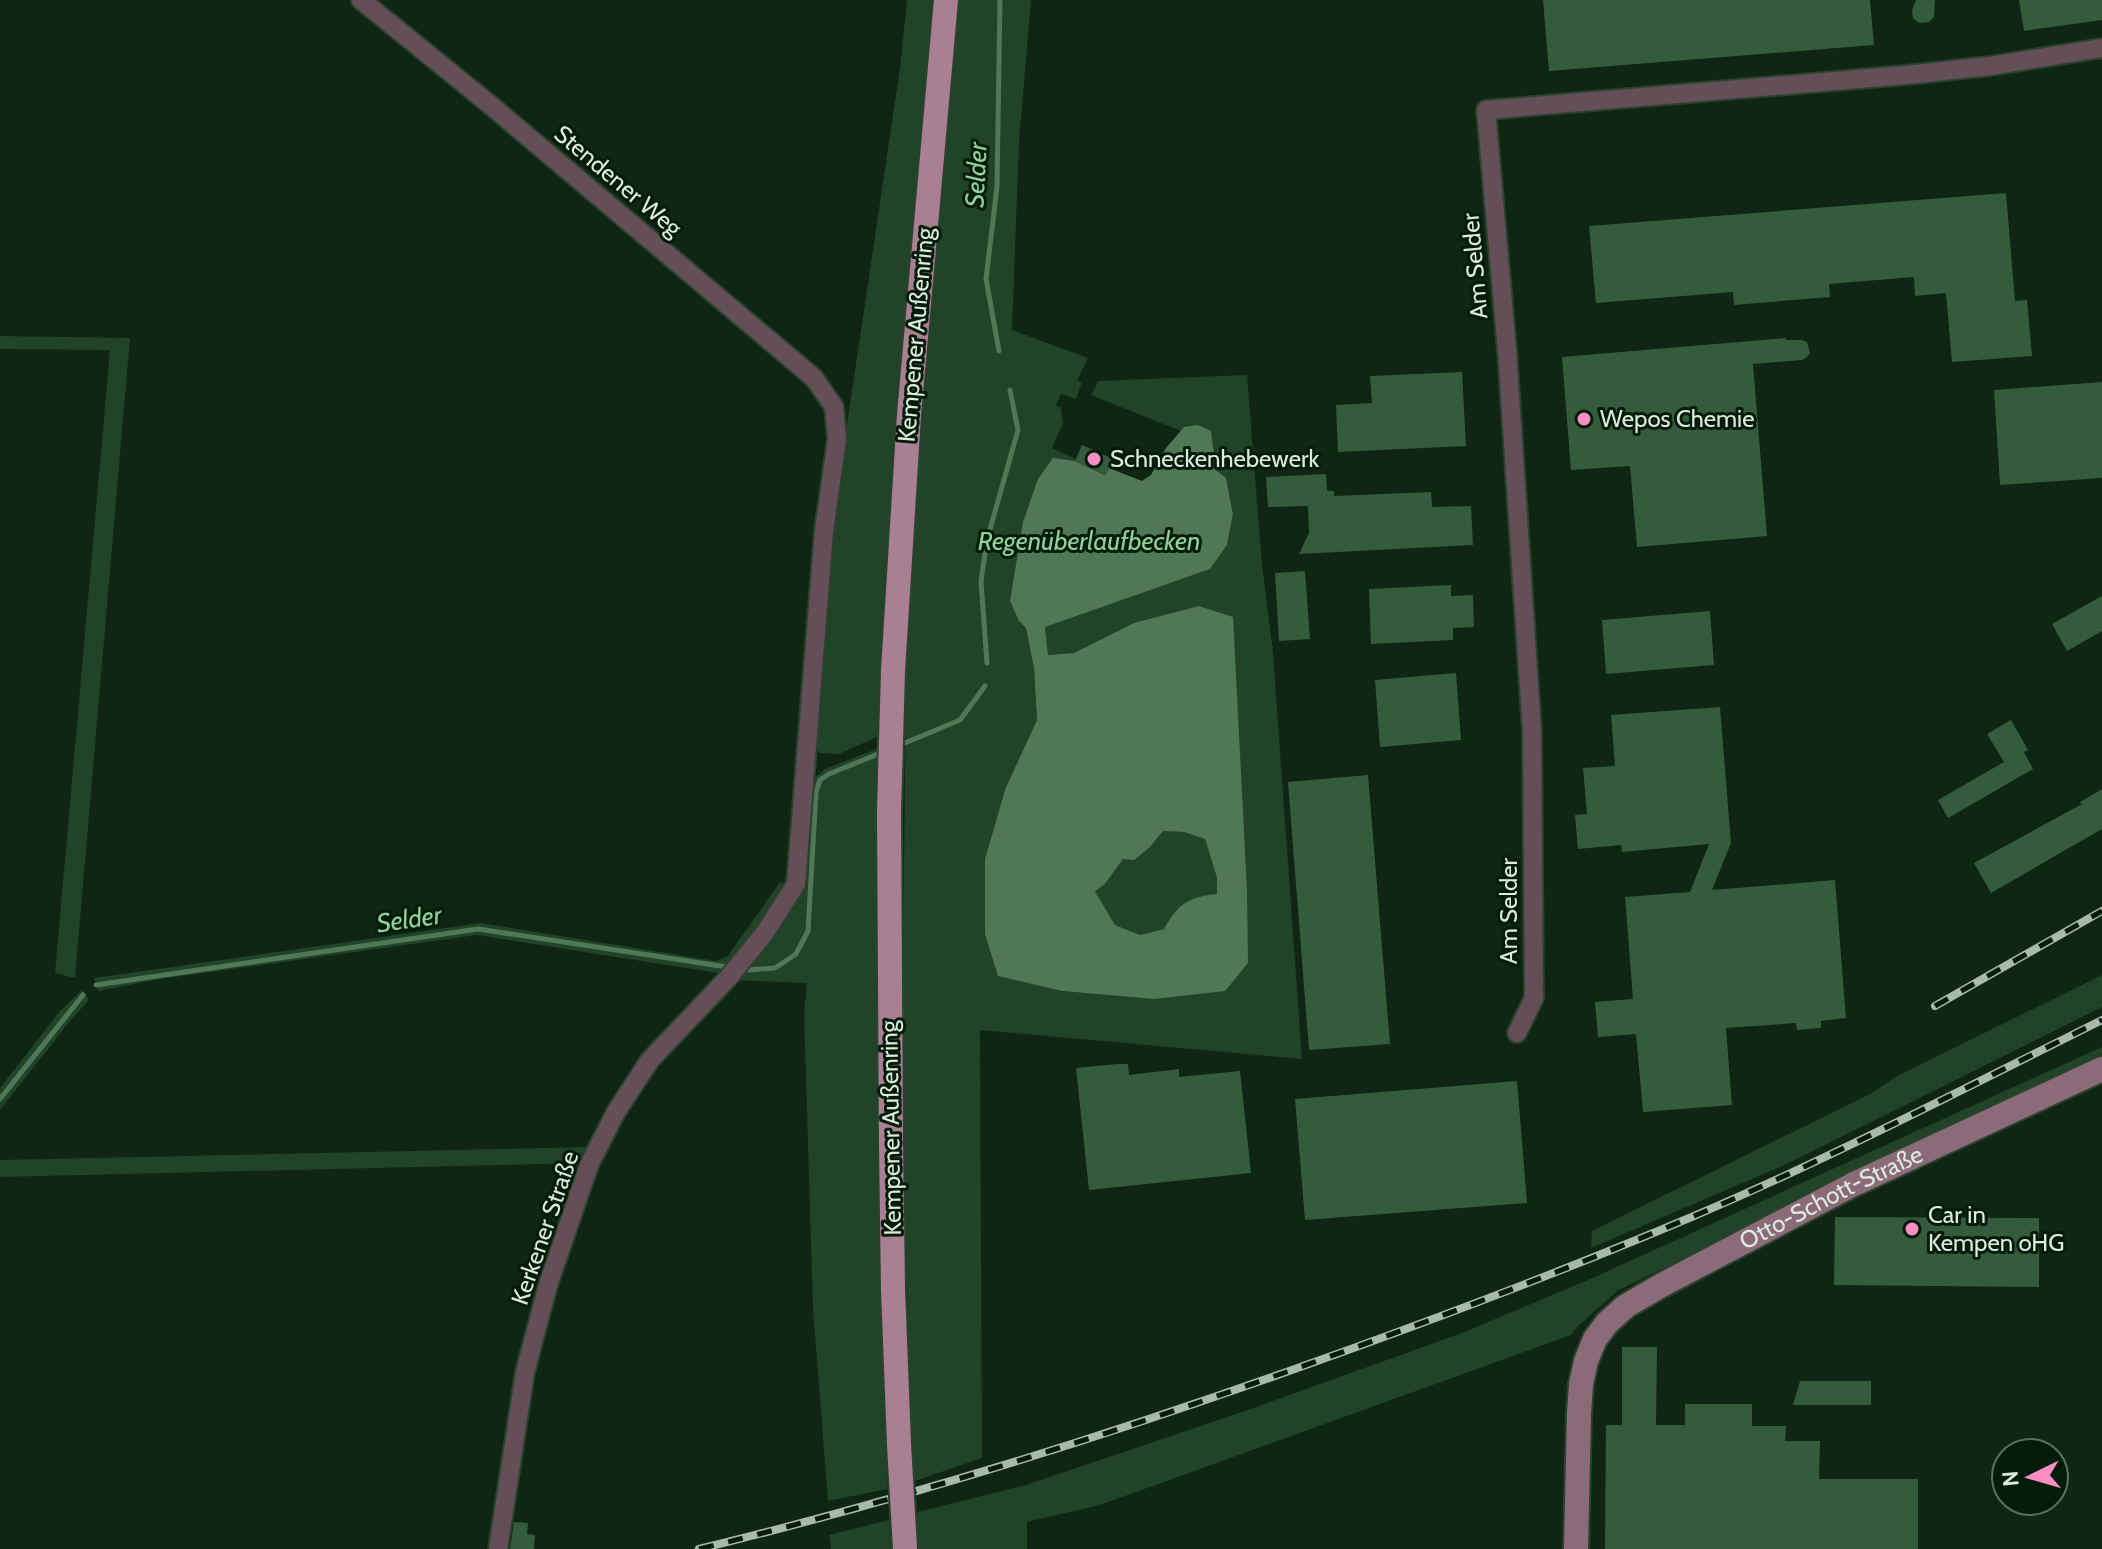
<svg xmlns="http://www.w3.org/2000/svg" width="2102" height="1549" viewBox="0 0 2102 1549" font-family="Cabin,sans-serif">
  <style>
    .green { fill: #214328 }
    .water { fill: #4f7856; fill-rule: evenodd }
    .lines { fill: none; stroke-linecap: round; stroke-linejoin: round }
    .stream { stroke: #4f7856; stroke-width: 5 }
    .building { fill: #345c3c }
    .street-casing { stroke: #2b422f; stroke-width: 22 }
    .secondary-casing { stroke: #2b422f; stroke-width: 28 }
    .primary-casing { stroke: #2b422f; stroke-width: 28 }
    .street { stroke: #644f59; stroke-width: 18 }
    .secondary { stroke: #8b6a79; stroke-width: 24 }
    .primary { stroke: #a97f92; stroke-width: 24 }
    .rail-casing { stroke: #a9b9ab; stroke-width: 8 }
    .rail { stroke: #051c0a; stroke-width: 5; stroke-dasharray: 15; stroke-linecap: butt }
    .primary-bridge-casing { stroke: #2b422f; stroke-width: 28; stroke-linecap: butt }
    .primary-bridge { stroke: #a97f92; stroke-width: 24 }
    .poi-dot { fill: #fb8fc5; stroke: #051c0a; stroke-width: 3 }
    .labels { text-anchor: middle; stroke-width: 6; stroke-linejoin: round; paint-order: stroke }
    .street-label { font-size: 24px; fill: #ddebde; stroke: #051c0a }
    .poi-label { font-size: 24px; fill: #ddebde; stroke: #051c0a; text-anchor: start }
    .water-label { font-size: 26px; font-style: italic; fill: #91d19b; stroke: #051c0a }
  </style>
  <rect width="100%" height="100%" fill="#0e2613"/>
  <g class="green">
    <path d="M907,0H938L911,247L892,507L879,736L839,754L819,753L813,734L831,532L900,68Z"/>
    <path d="M956,0H1031L1019,142L1012,330L1088,358L1077,381L1082,382L1076,399L1061,394L1056,405L1061,408L1063,423L1052,448L1076,459L1075,461L1053,459L1019,621L1026,628L1034,668L1037,720L1006,787L999,976L1062,991L1154,999L1248,963L1134,623L1074,653L1048,655L1045,626L1210,569L1227,545L1233,514L1226,478L1216,470L1210,431L1184,427L1181,431L1091,395L1098,381L1247,375L1262,564L1273,652L1302,1059L980,1030L982,1458L912,1482L902,1076L906,672L925,345Z"/>
    <path d="M0,336L130,338L75,978L55,973L110,350L0,349Z"/>
    <path d="M879,748L876,801L884,1404L887,1489L828,1501L813,1309L804,1013L807,983L732,980L790,904L813,779L825,769Z"/>
    <path d="M1163,831L1184,832L1205,839L1217,878V894C1195,896 1175,909 1164,929L1139,935L1115,925L1095,891L1104,885L1123,858L1150,847Z"/>
    <path d="M780,882L789,887L724,974L477,935L160,979L98,991L94,978L480,923L716,961L728,956Z"/>
    <path d="M2102,975V1007L1787,1164L1591,1248L1592,1231L1870,1094L1897,1076Z"/>
    <path d="M82,990L89,1000L70,1021L0,1110V1088L60,1011Z"/>
    <path d="M2102,1047V1054L1617,1291L1575,1329L1571,1335L1100,1505L1027,1522V1549H913L910,1514L1026,1485L1248,1410L1462,1333L1588,1280Z"/>
    <path d="M593,1147L585,1163L0,1177V1160Z"/>
    <path d="M889,1520L891,1549H831L829,1535Z"/>
  </g>
  <path class="water" d="M1198,425L1211,431L1216,470L1226,478L1233,514L1227,545L1210,569L1045,627L1048,655L1074,653L1134,623L1199,606L1233,617L1247,890L1248,963L1225,991L1154,999L1062,991L998,976L985,934V859L1006,787L1037,720L1034,668L1026,628L1019,621L1010,601L1023,522L1038,479L1053,458L1075,461L1105,475L1109,468L1142,481L1151,475L1166,448L1184,427ZM1163,831L1184,832L1205,839L1217,878V894C1188,897 1178,904 1164,929L1140,935L1115,925L1095,891L1104,885L1123,859L1134,860L1150,847Z"/>
  <g class="lines">
    <g class="stream">
      <path d="M999,351L986,279L997,187L1000,0"/>
      <path d="M987,663L981,581L987,540L1018,430L1010,390"/>
      <path d="M900,745L960,720L985,686"/>
      <path d="M748,970L775,968L796,954L808,931L816,792L820,780L829,774L883,752"/>
      <path d="M96,985L478,929L727,967"/>
      <path d="M0,1099L83,995"/>
    </g>
  </g>
  <g class="building">
    <path d="M1543,0H1870L1874,45L1549,71Z"/>
    <path d="M1916,0H1935L1934,17L1929,22L1919,23L1913,18L1912,10Z"/>
    <path d="M2019,0H2102V20L2024,31Z"/>
    <path d="M2006,193L2015,301L2027,300L2032,356L1952,362L1946,293L1915,296L1914,277L1829,284L1830,297L1734,305L1733,292L1596,303L1589,226Z"/>
    <path d="M1786,338V340H1802L1807,342L1810,353L1807,357L1802,360L1753,364L1767,536L1637,547L1630,466L1571,470L1562,357Z"/>
    <path d="M1462,372L1466,446L1338,452L1336,405L1372,403L1370,376Z"/>
    <path d="M2102,382V478L2000,485L1994,390Z"/>
    <path d="M1082,445L1113,459L1106,475L1075,461Z"/>
    <path d="M1326,474L1327,491H1334V496L1431,492L1432,507L1471,506L1473,545L1299,554L1309,533L1308,506L1268,507L1266,477Z"/>
    <path d="M1305,571L1310,639L1279,641L1275,573Z"/>
    <path d="M1451,585V596L1473,595L1474,627L1453,628V640L1371,644L1369,589Z"/>
    <path d="M2102,596V631L2067,651L2052,624Z"/>
    <path d="M1710,611L1714,665L1606,674L1602,620Z"/>
    <path d="M1456,673L1461,740L1380,747L1375,680Z"/>
    <path d="M1720,707L1731,843L1712,890L1835,880L1846,1018L1821,1021V1028L1797,1030L1796,1023L1726,1028L1732,1105L1643,1112L1636,1034L1598,1037L1595,1002L1633,999L1625,897L1690,892L1709,844L1622,852L1621,845L1578,849L1575,815L1587,814L1583,768L1615,766L1611,715Z"/>
    <path d="M2011,720L2028,750L2024,752L2033,769L1948,818L1938,800L2004,762L1987,734Z"/>
    <path d="M1368,775L1390,1044L1309,1050L1288,782Z"/>
    <path d="M2102,789V829L1991,893L1974,863L2082,804L2080,802Z"/>
    <path d="M1117,1064H1128L1129,1075L1179,1069V1077L1240,1071L1251,1173L1089,1190L1076,1068Z"/>
    <path d="M1517,1081L1527,1203L1305,1220L1295,1099Z"/>
    <path d="M1835,1217L2039,1218V1287L1834,1285Z"/>
    <path d="M1622,1347H1657L1656,1425H1685V1404H1752V1426H1786L1785,1441H1820L1819,1479H1918V1549H1605L1606,1425H1622Z"/>
    <path d="M1800,1381H1871V1405H1793Z"/>
    <path d="M514,1522L528,1523L527,1534L535,1535L534,1549H510Z"/>
  </g>
  <g class="lines">
    <defs>
      <g id="street">
        <path d="M361,0L488,103L814,378L834,407L837,439L824,531L796,884L764,934L728,978L650,1060L616,1112L589,1165L548,1285L525,1372L498,1549"/>
        <path d="M1517,1033L1534,998L1532,732L1507,350L1486,110L1906,75L1990,66L2102,48"/>
      </g>
      <g id="secondary">
        <path id="s1" d="M1576,1549L1579,1413L1581,1384L1586,1361L1595,1339L1607,1323L1626,1306L1662,1285L1852,1185L2102,1069"/>
      </g>
      <path id="primary" d="M899,1444L893,1289L891,1144L889,812L893,671L909,415L946,0"/>
    </defs>
    <use href="#street" class="street-casing"/>
    <use href="#secondary" class="secondary-casing"/>
    <use href="#primary" class="primary-casing"/>
    <use href="#street" class="street"/>
    <use href="#secondary" class="secondary"/>
    <use href="#primary" class="primary"/>
    <defs>
      <g id="rail">
        <path d="M1935,1006L2102,911"/>
        <path d="M699,1549C909,1498 1116,1433 1320,1360C1446,1315 1571,1268 1694,1216C1833,1157 1967,1087 2102,1020"/>
      </g>
    </defs>
    <use href="#rail" class="rail-casing"/>
    <use href="#rail" class="rail"/>
    <defs>
      <path id="primary-bridge" d="M899,1444L905,1549"/>
    </defs>
    <use href="#primary-bridge" class="primary-bridge-casing"/>
    <use href="#primary-bridge" class="primary-bridge"/>
  </g>
  <g class="poi-dot">
    <circle cx="1584" cy="419" r="8"/>
    <circle cx="1094" cy="459" r="8"/>
    <circle cx="1912" cy="1229" r="8"/>
  </g>
  <g class="labels">
    <g class="street-label">
      <text transform="translate(618 181) rotate(40)" y="8">Stendener Weg</text>
      <text transform="translate(1475 266) rotate(-95)" y="8">Am Selder</text>
      <text transform="translate(916 335) rotate(-85)" y="8">Kempener Außenring</text>
      <text transform="translate(1509 911) rotate(-90)" y="8">Am Selder</text>
      <text transform="translate(891 1128) rotate(-91)" y="8">Kempener Außenring</text>
      <text dy="8" stroke="none"><textPath href="#s1" startOffset="490">Otto-Schott-Straße</textPath></text>
      <text transform="translate(545 1228) rotate(-71)" y="8">Kerkener Straße</text>
    </g>
    <g class="poi-label">
      <text x="1600" y="427">Wepos Chemie</text>
      <text x="1110" y="467">Schneckenhebewerk</text>
      <text x="1928" y="1223">Car in<tspan x="1928" dy="28">Kempen oHG</tspan></text>
    </g>
    <g class="water-label">
      <text transform="translate(976 175) rotate(-87)" y="9">Selder</text>
      <text x="1089" y="550">Regenüberlaufbecken</text>
      <text transform="translate(409 919) rotate(-8)" y="9">Selder</text>
    </g>
  </g>
  <g transform="translate(2030 1477) rotate(265)"><circle r="38" fill="#051c0a" stroke="#5b6f5f" stroke-width="2"/>
  <path d="M0-6L14 30L0 20L-14 30Z" fill="#fb8fc5"/>
  <text y="-12" font-size="22" font-weight="bold" text-anchor="middle" fill="#ddebde">N</text>
  </g>
</svg>
